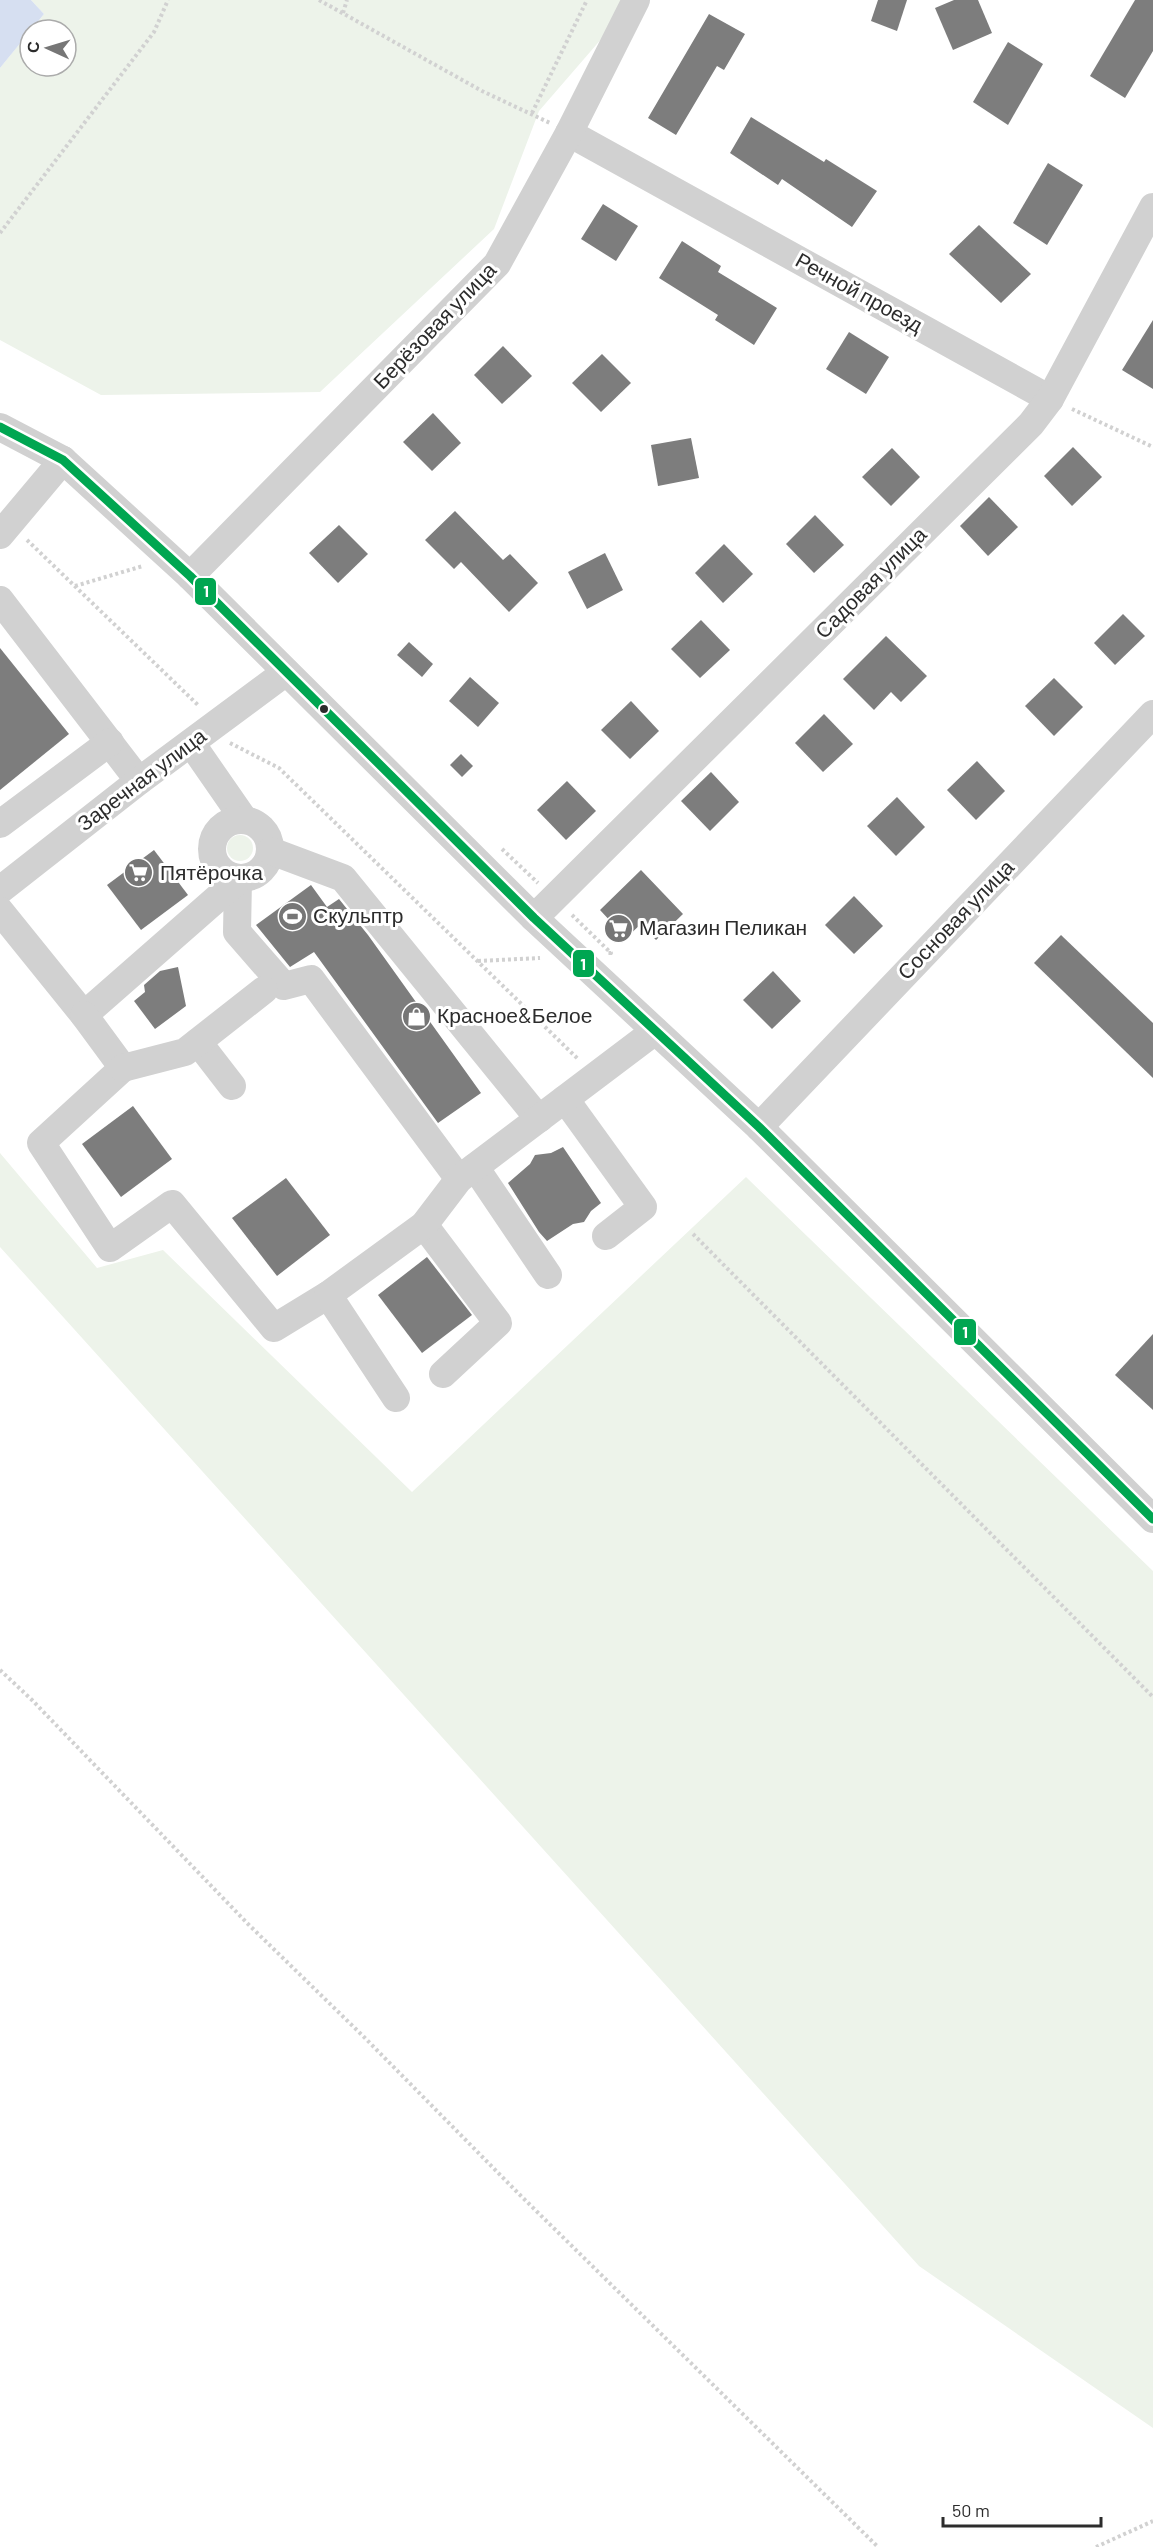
<svg xmlns="http://www.w3.org/2000/svg" width="1153" height="2547" viewBox="0 0 1153 2547" font-family="Barlow,sans-serif">
  <style>
    .green { fill: #edf3ea }
    .water { fill: #d6dff1 }
    .building { fill: #7d7d7d }
    .lines { fill: none; stroke-linecap: round; stroke-linejoin: round }
    .path { stroke: #d1d1d1; stroke-width: 4; stroke-dasharray: 3 3; stroke-linecap: butt }
    .minor { stroke: #d1d1d1; stroke-width: 28 }
    .bus-1-casing { stroke: #fff; stroke-width: 14 }
    .bus-1 { stroke: #00a651; stroke-width: 9 }
    .bus-dot { fill: #2c2c2c; stroke: #fff; stroke-width: 2 }
    .labels { text-anchor: middle; stroke-width: 6; stroke-linejoin: round; paint-order: stroke }
    .street-label { font-size: 21px; fill: #2c2c2c; stroke: #fff }
    .poi-label { font-size: 21px; fill: #2c2c2c; stroke: #fff; text-anchor: start }
    .line-badge { stroke: #fff; stroke-width: 2 }
    .badge-label { font-size: 16px; text-anchor: middle; font-weight: bold; fill: #fff }
  </style>
  <rect width="100%" height="100%" fill="#fff"/>
  <g class="green">
    <path d="M31,0H635L539,111L494,229L320,392L101,395L0,340V68L30,31V66H66V30H31L44,14Z"/>
    <circle cx="240" cy="848" r="13"/>
    <path d="M0,1153L97,1268L163,1250L412,1492L746,1177L1153,1571V2428L919,2266L0,1247Z"/>
  </g>
  <path class="water" d="M0,0H31L44,14L0,68Z"/>
  <g class="building">
    <path d="M878,0H907L897,31L871,21Z"/>
    <path d="M954,0H978L992,33L953,50L935,8Z"/>
    <path d="M1135,0H1153V51L1125,98L1090,76Z"/>
    <path d="M709,14L745,34L724,70L717,66L676,135L648,118Z"/>
    <path d="M1008,42L1043,64L1008,125L973,102Z"/>
    <path d="M751,117L824,162L826,159L877,191L852,227L782,179L778,185L730,153Z"/>
    <path d="M1048,163L1083,185L1047,245L1013,223Z"/>
    <path d="M603,204L638,226L616,261L581,239Z"/>
    <path d="M979,225L1031,274L1001,303L949,254Z"/>
    <path d="M682,241L721,266L718,272L777,308L754,345L715,320L718,315L659,278Z"/>
    <path d="M1153,320V389L1122,370Z"/>
    <path d="M849,332L889,357L866,394L826,369Z"/>
    <path d="M503,346L532,376L502,404L474,375Z"/>
    <path d="M602,354L631,383L601,412L572,383Z"/>
    <path d="M433,413L461,443L432,471L403,442Z"/>
    <path d="M691,438L699,478L658,486L651,445Z"/>
    <path d="M1073,447L1102,477L1072,506L1044,476Z"/>
    <path d="M892,448L920,477L891,506L862,477Z"/>
    <path d="M989,497L1018,527L988,556L960,526Z"/>
    <path d="M455,511L503,560L510,554L538,583L509,612L461,562L454,569L425,540Z"/>
    <path d="M815,515L844,545L814,573L786,544Z"/>
    <path d="M339,525L368,554L338,583L309,553Z"/>
    <path d="M724,544L753,574L723,603L695,573Z"/>
    <path d="M605,553L623,590L587,609L568,572Z"/>
    <path d="M1123,614L1145,636L1115,665L1094,643Z"/>
    <path d="M701,620L730,650L700,678L671,649Z"/>
    <path d="M886,636L927,676L901,702L891,692L874,710L843,679Z"/>
    <path d="M409,642L433,664L422,677L397,655Z"/>
    <path d="M0,648L69,734L0,790Z"/>
    <path d="M470,677L499,703L478,727L449,701Z"/>
    <path d="M1054,678L1083,707L1054,736L1025,706Z"/>
    <path d="M631,701L659,731L630,759L601,730Z"/>
    <path d="M824,714L853,744L823,772L795,743Z"/>
    <path d="M461,754L473,766L462,777L450,765Z"/>
    <path d="M977,761L1005,791L976,820L947,790Z"/>
    <path d="M711,772L739,802L710,831L681,801Z"/>
    <path d="M567,781L596,811L566,840L537,810Z"/>
    <path d="M897,797L925,827L896,856L867,826Z"/>
    <path d="M154,850L188,895L141,930L107,885Z"/>
    <path d="M641,870L683,914L656,940L641,924L626,938L600,910Z"/>
    <path d="M311,885L327,907L339,899L368,935L481,1093L438,1123L314,952L290,967L256,925Z"/>
    <path d="M854,896L883,926L854,954L825,925Z"/>
    <path d="M1061,935L1153,1023V1078L1034,963Z"/>
    <path d="M178,967L186,1006L155,1029L134,1001L145,992L144,985L160,971Z"/>
    <path d="M773,971L801,1001L772,1029L743,1000Z"/>
    <path d="M133,1106L172,1159L121,1197L82,1144Z"/>
    <path d="M563,1147L601,1203L591,1211L584,1222L573,1224L547,1241L539,1232L508,1183L530,1164L535,1155L551,1153Z"/>
    <path d="M286,1178L330,1235L277,1276L232,1218Z"/>
    <path d="M427,1257L472,1315L422,1353L378,1295Z"/>
    <path d="M1153,1334V1410L1115,1375Z"/>
  </g>
  <g class="lines">
    <g class="path">
      <path d="M319,0L482,91L550,123"/>
      <path d="M343,13L347,0"/>
      <path d="M532,113L587,0"/>
      <path d="M0,233L154,32L168,0"/>
      <path d="M1072,409L1153,447"/>
      <path d="M27,540L199,706"/>
      <path d="M75,586L143,566"/>
      <path d="M230,743L279,768L578,1059"/>
      <path d="M502,849L538,883"/>
      <path d="M572,915L611,953H607"/>
      <path d="M478,961L540,958"/>
      <path d="M693,1234L1153,1697"/>
      <path d="M0,1670L32,1700L248,1924L364,2037L519,2194L878,2547"/>
      <path d="M1096,2547L1153,2521"/>
    </g>
    <g class="minor">
      <path d="M569,133L1050,399"/>
      <path d="M0,427L63,460L190,576L534,918L759,1127L1153,1519"/>
      <path d="M0,535L63,460"/>
      <path d="M190,576L497,264L569,133L636,0"/>
      <path d="M0,600L139,781"/>
      <path d="M191,743L243,818"/>
      <circle cx="241" cy="849" r="29"/>
      <path d="M0,824L110,742"/>
      <path d="M271,851L343,878L539,1119"/>
      <path d="M238,880L237,932L284,986L311,979L459,1179"/>
      <path d="M0,890L139,781L286,672"/>
      <path d="M0,911L84,1015L238,880"/>
      <path d="M534,918L1031,424L1050,399L1153,207"/>
      <path d="M84,1015L123,1068L41,1143L110,1248L172,1204L274,1328L328,1295"/>
      <path d="M198,1042L232,1086"/>
      <path d="M123,1068L185,1052L264,990"/>
      <path d="M565,1099L643,1207L606,1236"/>
      <path d="M759,1127L1153,714"/>
      <path d="M475,1167L548,1275"/>
      <path d="M424,1225L498,1323L443,1374"/>
      <path d="M396,1398L328,1295L424,1225L459,1179L655,1031"/>
    </g>
    <defs>
      <path id="bus-1" d="M0,427L63,460L190,576L534,918L759,1127L1153,1519"/>
    </defs>
    <use href="#bus-1" class="bus-1-casing"/>
    <use href="#bus-1" class="bus-1"/>
  </g>
  <defs>
    <symbol id="supermarket-disc" viewBox="-11 -11 22 22"><circle r="9.5" fill="#767676" stroke="#fff"/><path d="M-6-5.5h2.5l.6 2H6L4.5 2H-2.5L-4.4-4H-6ZM-1.5 3.2a1.3 1.3 0 1 0 .1 0ZM3 3.2a1.3 1.3 0 1 0 .1 0Z" fill="#fff"/></symbol>
    <symbol id="stadium-disc" viewBox="-11 -11 22 22"><circle r="9.5" fill="#767676" stroke="#fff"/><path d="M0-5a6.5 5 0 1 0 0 10a6.5 5 0 1 0 0-10ZM-3.5-1.8h7v3.6h-7Z" fill="#fff"/></symbol>
    <symbol id="shop-disc" viewBox="-11 -11 22 22"><circle r="9.5" fill="#767676" stroke="#fff"/><path d="M-5-2.5h2.3a2.7 3.5 0 0 1 5.4 0H5L5.5 6h-11ZM-1.5-2.5h3a1.5 2.3 0 0 0-3 0Z" fill="#fff"/></symbol>
  </defs>
  <g fill-rule="evenodd">
    <use href="#supermarket-disc" x="122" y="856" width="33" height="33"/>
    <use href="#stadium-disc" x="276" y="900" width="33" height="33"/>
    <use href="#supermarket-disc" x="602" y="912" width="33" height="33"/>
    <use href="#shop-disc" x="400" y="1000" width="33" height="33"/>
  </g>
  <circle class="bus-dot" cx="324" cy="709" r="5"/>
  <g class="labels">
    <g class="street-label">
      <text transform="translate(859 293) rotate(29)" y="7">Речной проезд</text>
      <text transform="translate(435 326) rotate(-46)" y="7">Берёзовая улица</text>
      <text transform="translate(871 583) rotate(-45)" y="7">Садовая улица</text>
      <text transform="translate(142 780) rotate(-37)" y="7">Заречная улица</text>
      <text transform="translate(956 920) rotate(-46)" y="7">Сосновая улица</text>
    </g>
    <g class="poi-label">
      <text x="160" y="880">Пятёрочка</text>
      <text x="313" y="923">Скульптр</text>
      <text x="639" y="935">Магазин Пеликан</text>
      <text x="437" y="1023">Красное&amp;Белое</text>
    </g>
  </g>
  <g class="line-badge">
    <rect x="194" y="577" width="23" height="29" rx="6" fill="#00a651"/>
    <rect x="572" y="949" width="23" height="29" rx="6" fill="#00a651"/>
    <rect x="953" y="1318" width="24" height="28" rx="6" fill="#00a651"/>
  </g>
  <g class="badge-label">
    <text x="206" y="597">1</text>
    <text x="583" y="970">1</text>
    <text x="965" y="1338">1</text>
  </g>
  <g transform="translate(48 48) rotate(274)"><circle r="28" fill="#ffffff" stroke="#ababab" stroke-width="1.5"/>
  <path d="M0-4.5L10 22L0 15L-10 22Z" fill="#767676"/>
  <text y="-9" font-size="16" font-weight="bold" text-anchor="middle" fill="#2c2c2c">С</text>
  </g>
  <path d="M943 2517v9h158v-9" fill="none" stroke="#2c2c2c" stroke-width="3"/>
  <text x="952" y="2517" font-size="18" fill="#2c2c2c" stroke="#ffffff" stroke-width="4.5" paint-order="stroke">50 m</text>
</svg>
